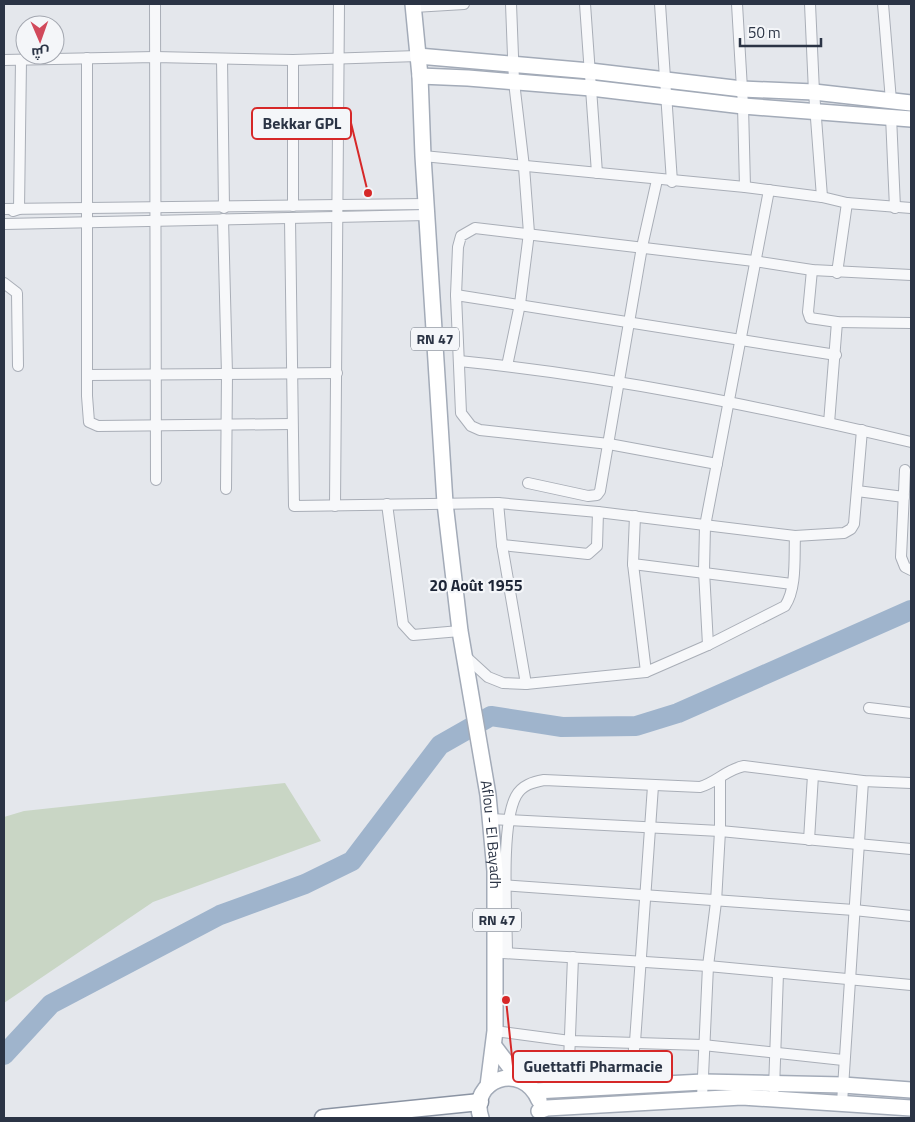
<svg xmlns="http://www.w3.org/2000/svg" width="915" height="1122" viewBox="0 0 915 1122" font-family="'Titillium Web',Cairo,sans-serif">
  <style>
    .green { fill: #c9d6c5 }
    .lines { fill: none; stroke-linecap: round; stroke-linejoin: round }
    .river { stroke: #9fb4cc; stroke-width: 20 }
    .minor-casing { stroke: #a9aeb7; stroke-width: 12 }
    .primary-casing { stroke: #a3abb8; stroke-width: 18 }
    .trunk-casing { stroke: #8b94a3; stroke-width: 19 }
    .minor { stroke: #f7f8fa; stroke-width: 10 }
    .primary { stroke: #fff; stroke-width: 15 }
    .trunk { stroke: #fff; stroke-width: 16 }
    .labels { text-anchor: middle; stroke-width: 4.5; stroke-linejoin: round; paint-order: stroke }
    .shield { fill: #f4f6f9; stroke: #676e7b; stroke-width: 1 }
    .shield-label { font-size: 14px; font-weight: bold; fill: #2b3445 }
    .street-label { font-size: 15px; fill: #2b3445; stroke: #f4f6f9 }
    .neighbourhood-label { font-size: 16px; font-weight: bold; fill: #1d2536; stroke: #f4f6f9 }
    .leader { fill: none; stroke: #d62828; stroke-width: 2 }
    .callout-dot { fill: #d62828; stroke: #f4f6f9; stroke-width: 2 }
    .callout { fill: #f4f6f9; stroke: #d62828; stroke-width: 2 }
    .callout-label { font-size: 16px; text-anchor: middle; font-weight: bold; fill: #2b3445 }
  </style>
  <rect width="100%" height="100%" fill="#e4e7ec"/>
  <path class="green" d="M285,783L321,841L153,902L4,1003V817L24,811Z"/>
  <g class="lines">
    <path class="river" d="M4,1055L51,1004L220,915L305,884L352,861L440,745L491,716L562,727L636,726L678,713L911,610"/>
    <defs>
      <g id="minor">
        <path d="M155,4L156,480"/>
        <path d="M585,4L597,173"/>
        <path d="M660,4L672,182"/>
        <path d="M737,4L743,106L745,187"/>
        <path d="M810,4L814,92L822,197"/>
        <path d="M883,4L891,101"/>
        <path d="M414,7L464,4"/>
        <path d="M87,58V396L89,422L98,426L292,424"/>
        <path d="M222,59L224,208"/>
        <path d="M4,60L155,57L293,60L418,56"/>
        <path d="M293,60V206"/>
        <path d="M891,116L895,208"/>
        <path d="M423,156L745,187L822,197L847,203L911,208"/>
        <path d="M4,209L426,204"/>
        <path d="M13,211L19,209L21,60"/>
        <path d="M223,219L227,374L226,489"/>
        <path d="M290,219L294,506L498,503L598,512L795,536L844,533L851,529L854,524L862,430"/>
        <path d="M4,224L427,215"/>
        <path d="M812,270L808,312L810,318L837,322L911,323"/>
        <path d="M837,273L847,203"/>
        <path d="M4,283L17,293L18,366"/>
        <path d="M456,295L836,355"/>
        <path d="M459,361C611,376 762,407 911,442"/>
        <path d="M507,366L520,304L529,233L524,167L514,82L511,4"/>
        <path d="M88,375L337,373"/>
        <path d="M829,423L837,322"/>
        <path d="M717,464L609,444L480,430L471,426L461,413L456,295L458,247L461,236L475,228L754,261L812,270L911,275"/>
        <path d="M905,470L901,557L905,567L911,570"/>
        <path d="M528,483L588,496L597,495L600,491L642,247L657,180"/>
        <path d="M857,491L904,497"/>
        <path d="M498,503L502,545L526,684"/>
        <path d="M387,504L403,624L413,635L460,631"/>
        <path d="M335,506L339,4"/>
        <path d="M635,516L633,564L792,584"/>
        <path d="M502,545L588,554L597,546L598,512"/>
        <path d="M633,564L646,672"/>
        <path d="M708,645L704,571L705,526L769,190"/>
        <path d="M465,656L488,677L503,683L526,684L646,672L708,645L785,606C797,588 794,557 795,536"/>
        <path d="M869,708L911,713"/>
        <path d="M490,819L720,831L911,849"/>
        <path d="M809,840L813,775"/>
        <path d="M501,885L854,910L911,916"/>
        <path d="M503,953L708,966L911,985"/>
        <path d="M507,953C507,917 500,826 516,796C522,785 533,782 544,780L700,787C717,782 727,769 744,766L863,781L911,783"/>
        <path d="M495,1031L570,1041L703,1045L843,1060"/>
        <path d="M629,1085L635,1042L653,786"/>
        <path d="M568,1088L573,957"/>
        <path d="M774,1089L778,973"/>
        <path d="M702,1098L708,966L716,902L720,831V778"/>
        <path d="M842,1103L863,781"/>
      </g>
      <g id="primary">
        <path id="s1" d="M413,4L420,76L423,156L445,503L460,631L488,795L495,871V1031L488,1086"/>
        <path d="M418,56L590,71L742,89L814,92L911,103"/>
        <path d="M420,76L468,78L591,88L743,106L911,119"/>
        <path d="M494,1046L519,1079"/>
        <path d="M535,1091L703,1082L843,1085L911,1090"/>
        <path d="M539,1111L547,1108L742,1097L911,1108"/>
        <path d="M481,1118C468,1080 522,1060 539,1100"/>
      </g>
      <path id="trunk" d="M323,1118L480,1102"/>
    </defs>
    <use href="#minor" class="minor-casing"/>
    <use href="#primary" class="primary-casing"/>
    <use href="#trunk" class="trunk-casing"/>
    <use href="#minor" class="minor"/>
    <use href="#primary" class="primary"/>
    <use href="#trunk" class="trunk"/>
  </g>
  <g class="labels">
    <g class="shield">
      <rect x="411" y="327.5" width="48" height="23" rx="4"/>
      <rect x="473" y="908.5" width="48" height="23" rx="4"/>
    </g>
    <g class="shield-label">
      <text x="435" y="344">RN 47</text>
      <text x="497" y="925">RN 47</text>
    </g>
    <g class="street-label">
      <text dy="5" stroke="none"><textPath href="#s1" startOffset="835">Aflou - El Bayadh</textPath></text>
    </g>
    <g class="neighbourhood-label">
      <text x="476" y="591">20 Août 1955</text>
    </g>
  </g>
  <path class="leader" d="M368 193L351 123M506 1000L513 1066"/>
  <g class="callout-dot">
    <circle cx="368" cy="193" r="5"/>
    <circle cx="506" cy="1000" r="5"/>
  </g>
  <g class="callout">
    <rect x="252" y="108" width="99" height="31" rx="5"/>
    <rect x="513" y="1051" width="159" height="31" rx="5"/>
  </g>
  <g class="callout-label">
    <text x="302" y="129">Bekkar GPL</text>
    <text x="593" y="1072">Guettatfi Pharmacie</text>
  </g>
  <rect width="915" height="1122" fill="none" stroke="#2b3445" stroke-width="10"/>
  <g transform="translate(40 40) rotate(178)"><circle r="24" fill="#f4f6f9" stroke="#a4a8b1"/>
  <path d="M0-4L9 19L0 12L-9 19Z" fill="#d1495b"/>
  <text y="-8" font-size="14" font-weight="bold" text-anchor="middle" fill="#2b3445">ش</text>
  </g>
  <path d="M740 38v8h81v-8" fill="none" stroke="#2b3445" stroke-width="2.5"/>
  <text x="748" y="38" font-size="15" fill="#2b3445" stroke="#f4f6f9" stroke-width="4" paint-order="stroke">50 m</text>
</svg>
